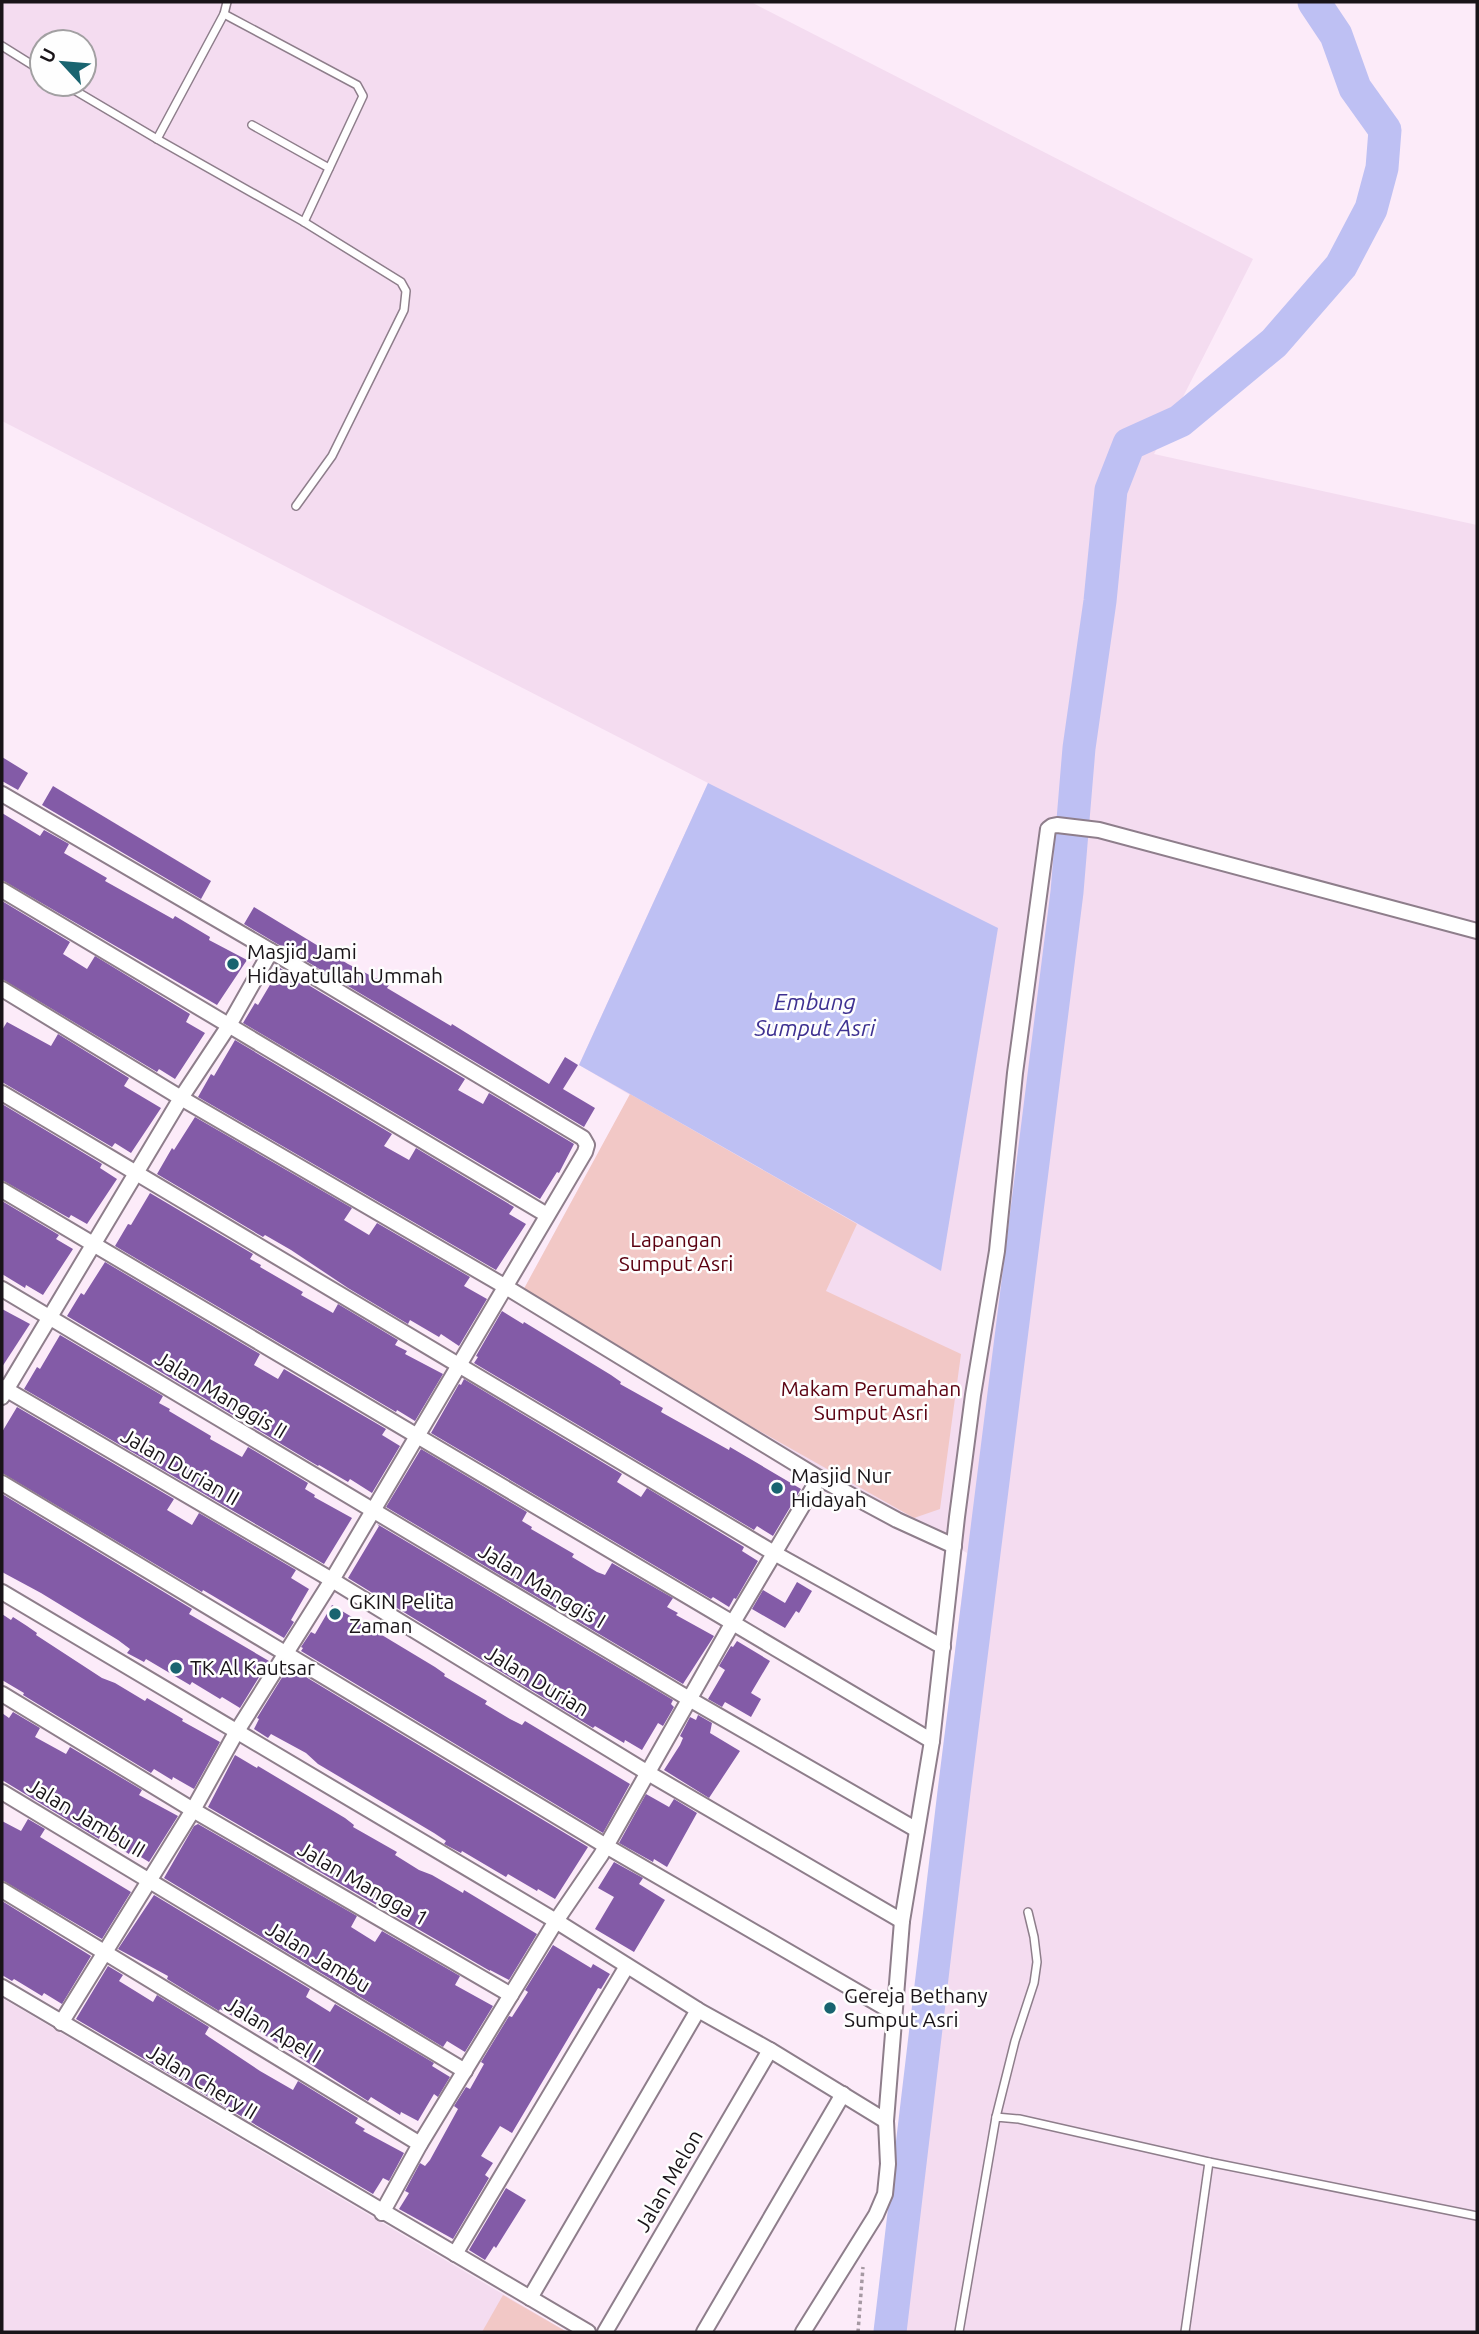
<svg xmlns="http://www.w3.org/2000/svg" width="1479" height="2334" viewBox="0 0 1479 2334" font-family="Ubuntu,sans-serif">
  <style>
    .built { fill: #f4dcf0; fill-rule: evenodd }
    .green { fill: #f2c8c6 }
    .water { fill: #bec0f3 }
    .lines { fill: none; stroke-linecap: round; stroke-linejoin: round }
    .river { stroke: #bec0f3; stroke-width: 33 }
    .building { fill: #835ba7 }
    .service-casing { stroke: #8e7e8b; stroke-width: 10 }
    .minor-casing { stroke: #8e7e8b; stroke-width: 18 }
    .path { stroke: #a699a3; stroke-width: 3.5; stroke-dasharray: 3.5 3.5; stroke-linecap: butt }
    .service { stroke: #fff; stroke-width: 7 }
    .minor { stroke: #fff; stroke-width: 14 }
    .poi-dot { fill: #196470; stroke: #fefefe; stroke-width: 2.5 }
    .labels { text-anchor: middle; stroke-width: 5; stroke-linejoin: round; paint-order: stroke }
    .poi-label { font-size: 21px; fill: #191418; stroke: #fefefe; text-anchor: start }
    .park-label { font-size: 21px; fill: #5b0010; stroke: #fefefe }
    .street-label { font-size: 21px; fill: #191418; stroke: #fefefe }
    .water-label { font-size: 23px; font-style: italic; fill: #3e3191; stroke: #fefefe }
  </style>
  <rect width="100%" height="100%" fill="#fcebf9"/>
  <g class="built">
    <path d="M2,2H751L1253,259L1154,454L1477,525V2332H874L967,1553L520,1296L630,1095L579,1065L708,783L2,421ZM42,42H84V84H42Z"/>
    <path d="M2,1998L567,2332H2Z"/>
  </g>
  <g class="green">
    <path d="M630,1094L857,1224L826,1291L961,1354L940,1509L914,1518L520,1296Z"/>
    <path d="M503,2295L567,2332H482Z"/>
  </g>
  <path class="water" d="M708,783L998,928L941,1271L579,1065Z"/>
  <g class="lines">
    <path class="river" d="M890,2332L954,1792L1067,892L1079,748L1100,601L1111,490L1129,444L1180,421L1274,343L1341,266L1371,209L1382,168L1385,130L1355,88L1336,35L1314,2"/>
  </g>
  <g class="building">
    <path d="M2,757L28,773L18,790L2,781Z"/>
    <path d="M53,786L211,881L201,899L42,805Z"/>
    <path d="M2,813L40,836L44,830L69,844L64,853L107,878L105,881L173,919L175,916L210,937L209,940L247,960L217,1005L2,880Z"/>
    <path d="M2,901L70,942L63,954L87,969L95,956L190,1014L186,1022L205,1033L175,1079L159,1069L157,1072L2,979Z"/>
    <path d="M254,907L348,964L389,985L387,988L451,1026L452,1024L549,1084L565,1057L578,1065L563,1089L595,1108L584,1127L244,924Z"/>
    <path d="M280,968L465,1079L458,1090L483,1104L489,1093L574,1144L559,1173L557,1172L540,1199L243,1023L255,1003L258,1005Z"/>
    <path d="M7,1022L51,1046L58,1034L129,1078L124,1086L161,1108L131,1153L115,1143L112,1147L2,1082V1030Z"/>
    <path d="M235,1040L392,1134L384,1146L409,1160L416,1148L514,1207L509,1214L526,1224L496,1270L198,1097L211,1074L214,1076Z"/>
    <path d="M2,1104L102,1164L100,1168L117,1179L87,1224L71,1215L69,1218L2,1180Z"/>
    <path d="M195,1117L352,1208L344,1220L369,1235L377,1223L470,1277L464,1286L487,1299L459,1346L441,1334L439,1337L410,1320L408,1324L348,1288L291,1250L265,1235L263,1237L157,1174L172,1148L174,1150Z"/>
    <path d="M150,1193L253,1254L250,1259L261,1265L260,1267L303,1292L301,1295L333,1313L338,1304L398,1340L395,1345L407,1351L405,1354L443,1374L415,1421L397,1410L396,1412L115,1246L128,1224L131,1225Z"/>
    <path d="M2,1201L59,1235L56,1239L73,1249L43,1295L26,1285L25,1288L2,1274Z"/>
    <path d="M105,1262L260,1354L254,1365L278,1379L284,1369L386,1429L382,1435L400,1446L372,1493L350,1479L348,1482L319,1465L318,1466L67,1316L81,1293L84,1295Z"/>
    <path d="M2,1309L30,1324L2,1367Z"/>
    <path d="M502,1311L523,1324L524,1322L611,1375L621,1382L620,1384L663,1408L661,1412L729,1450L730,1447L801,1489L773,1536L757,1526L754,1530L474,1363L478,1357L476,1356Z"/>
    <path d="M60,1335L163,1396L159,1403L170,1409L169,1411L211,1436L210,1439L242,1457L248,1447L308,1483L305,1489L315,1495L314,1497L352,1518L324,1564L24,1389L37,1367L40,1369Z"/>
    <path d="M464,1379L622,1474L617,1482L641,1497L647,1488L744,1547L742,1551L758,1561L736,1599L734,1598L729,1607L713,1597L711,1599L431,1433L459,1384L461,1385Z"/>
    <path d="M17,1407L174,1499L167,1510L192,1525L199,1513L296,1570L291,1578L309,1589L291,1620L294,1622L284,1638L203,1590L202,1592L2,1473V1432Z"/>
    <path d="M421,1449L527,1512L522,1521L532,1527L531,1529L574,1554L572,1557L597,1572L605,1575L612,1563L673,1598L667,1607L678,1613L676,1615L714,1636L683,1684L386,1507Z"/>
    <path d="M2,1494L192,1609L189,1614L269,1661L240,1708L222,1697L220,1699L192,1682L190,1685L146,1659L144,1662L127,1653L130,1649L118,1640L41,1593L2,1572Z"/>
    <path d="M377,1524L673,1700L671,1704L674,1707L663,1726L658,1723L642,1750L625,1740L624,1743L595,1726L593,1728L348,1578L379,1526Z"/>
    <path d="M797,1582L812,1591L799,1613L796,1611L785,1628L752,1609L763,1590L785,1603Z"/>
    <path d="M332,1605L435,1667L445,1674L444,1676L487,1701L485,1704L510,1719L522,1725L525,1721L630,1784L603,1833L301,1651L303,1648L301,1647L311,1632L315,1634Z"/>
    <path d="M2,1614L11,1620L13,1617L27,1626L37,1633L36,1635L102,1678L115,1683L145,1701L147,1698L183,1719L182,1721L220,1742L194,1789L173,1777L172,1780L154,1769L151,1773L23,1695L24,1693L2,1680Z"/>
    <path d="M737,1641L770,1661L751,1693L761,1699L751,1717L725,1702L722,1707L708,1699L725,1670L719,1666L731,1646L733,1647Z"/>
    <path d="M291,1668L588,1847L555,1899L538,1889L537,1891L508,1874L506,1877L462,1851L461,1853L444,1844L446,1841L434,1833L318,1764L306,1753L271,1734L268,1738L254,1729L259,1719L257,1718L286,1671L288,1673Z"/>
    <path d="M13,1712L40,1728L35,1737L66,1754L70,1747L142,1790L139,1795L178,1816L149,1862L131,1851L129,1854L100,1836L99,1839L2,1780V1713L9,1718Z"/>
    <path d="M698,1715L712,1723L710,1733L740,1751L709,1798L664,1770L680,1745L683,1738L680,1736L690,1717L696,1720Z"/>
    <path d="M235,1755L257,1768L258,1766L345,1818L354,1825L353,1827L397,1852L395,1855L419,1870L432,1875L463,1893L464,1890L537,1934L509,1980L490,1970V1971L208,1807Z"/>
    <path d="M646,1794L669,1807L674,1799L697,1813L667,1867L654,1859L653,1862L619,1843Z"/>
    <path d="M28,1819L45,1829L40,1837L131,1892L102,1939L2,1880V1821L21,1831Z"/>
    <path d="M198,1824L357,1916L351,1927L375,1942L382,1931L460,1976L455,1985L493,2006L465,2052L447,2041L443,2047L164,1878L194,1826Z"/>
    <path d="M614,1862L643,1878L639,1884L665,1900L634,1952L595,1929L614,1897L598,1888Z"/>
    <path d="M154,1895L310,1989L306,1997L330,2012L335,2004L434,2063L432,2066L450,2077L438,2097L434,2094L418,2121L401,2112L400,2115L371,2097L368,2101L252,2027L220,2009L219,2011L167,1979L168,1976L118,1949Z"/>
    <path d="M2,1901L91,1956L62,2004L44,1993L42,1996L14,1979L12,1981L2,1975Z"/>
    <path d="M553,1945L591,1968L593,1964L610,1974L601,1989L598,1988L512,2133L500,2126L481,2156L493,2163L485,2175L489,2178L453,2239L399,2209L409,2193L405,2191L420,2163L425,2166L430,2160L458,2109L454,2106L466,2087L470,2089L484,2064L481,2062L509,2016L512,2017L528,1992L525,1990Z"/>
    <path d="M108,1966L123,1975L119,1981L153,2002L157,1995L209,2027L205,2034L209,2037L260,2071L293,2090L298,2081L358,2118L355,2123L365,2129L363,2131L404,2153L389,2181L383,2178L373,2194L76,2019Z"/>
    <path d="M506,2188L526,2200L496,2248L494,2246L485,2260L469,2250Z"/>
  </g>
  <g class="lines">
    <defs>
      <g id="service">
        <path d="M224,14L357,85L363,96L304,222"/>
        <path d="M2,46L42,71"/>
        <path d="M64,84L157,139L304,222L401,282L406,291L404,310L332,456L296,506"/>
        <path d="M252,125L329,168"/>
        <path d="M157,139L224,14L227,2"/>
        <path d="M996,2117L1015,2041L1034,1983L1037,1962L1034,1937L1028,1912"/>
        <path d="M959,2332L996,2117L1019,2119L1209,2162L1477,2216"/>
        <path d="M1185,2332L1209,2162"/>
      </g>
      <g id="minor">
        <path d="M2,794L271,951L583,1138L587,1145L585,1152L332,1580L237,1731L193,1810L61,2023"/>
        <path d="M2,890L547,1215"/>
        <path d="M2,989L181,1098L506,1287L819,1478L897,1520L954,1546"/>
        <path d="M2,1093L774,1553L943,1647"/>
        <path d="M2,1190L932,1741"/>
        <path d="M2,1289L691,1700L917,1830"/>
        <path d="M2,1387L332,1580L648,1773L902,1921"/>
        <path d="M2,1397L181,1098L228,1027L271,951"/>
        <path d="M2,1483L606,1846L894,2013"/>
        <path d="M2,1592L556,1921L698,2010L770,2050L886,2121"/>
        <path d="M2,1694L193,1810L511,1995"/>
        <path d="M2,1792L465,2071"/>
        <path d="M2,1890L420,2144"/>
        <path d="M2,1987L588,2332"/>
        <path d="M382,2213L420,2144L556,1921L601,1855L732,1624L819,1478"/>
        <path d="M455,2254L627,1966"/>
        <path d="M530,2298L698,2010"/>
        <path d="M605,2332L770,2050"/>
        <path d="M704,2332L843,2094"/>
        <path d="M803,2332L876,2215L885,2194L888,2164L886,2121L902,1921L932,1741L957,1517L973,1395L997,1251L1015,1073L1048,829L1052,826L1057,825L1099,830L1477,931"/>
      </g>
    </defs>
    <use href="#service" class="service-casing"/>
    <use href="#minor" class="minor-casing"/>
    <path class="path" d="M858,2332L863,2267"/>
    <use href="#service" class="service"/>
    <use href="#minor" class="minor"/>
  </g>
  <g class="poi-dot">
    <circle cx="233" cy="964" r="7"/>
    <circle cx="777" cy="1488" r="7"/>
    <circle cx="335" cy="1614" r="7"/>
    <circle cx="176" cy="1668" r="7"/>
    <circle cx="830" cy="2008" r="7"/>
  </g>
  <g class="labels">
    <g class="poi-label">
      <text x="247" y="959">Masjid Jami<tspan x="247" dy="24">Hidayatullah Ummah</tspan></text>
      <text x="791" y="1483">Masjid Nur<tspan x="791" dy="24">Hidayah</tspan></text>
      <text x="349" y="1609">GKIN Pelita<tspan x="349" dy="24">Zaman</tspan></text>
      <text x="190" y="1675">TK Al Kautsar</text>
      <text x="844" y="2003">Gereja Bethany<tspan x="844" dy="24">Sumput Asri</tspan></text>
    </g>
    <g class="park-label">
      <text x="676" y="1247">Lapangan<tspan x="676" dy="24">Sumput Asri</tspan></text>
      <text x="871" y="1396">Makam Perumahan<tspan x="871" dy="24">Sumput Asri</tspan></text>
    </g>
    <g class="street-label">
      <text transform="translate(221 1395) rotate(31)" y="7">Jalan Manggis II</text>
      <text transform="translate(180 1467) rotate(30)" y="7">Jalan Durian II</text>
      <text transform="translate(542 1586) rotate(31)" y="7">Jalan Manggis I</text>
      <text transform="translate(537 1681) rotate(31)" y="7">Jalan Durian</text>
      <text transform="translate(86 1818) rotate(31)" y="7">Jalan Jambu II</text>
      <text transform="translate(363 1884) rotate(30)" y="7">Jalan Mangga 1</text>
      <text transform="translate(318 1957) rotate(31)" y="7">Jalan Jambu</text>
      <text transform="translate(273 2030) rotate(31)" y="7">Jalan Apel I</text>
      <text transform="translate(202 2082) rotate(31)" y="7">Jalan Chery II</text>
      <text transform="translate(669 2181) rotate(-60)" y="7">Jalan Melon</text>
    </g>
    <g class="water-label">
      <text x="815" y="1010">Embung<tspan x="815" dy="26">Sumput Asri</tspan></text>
    </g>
  </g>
  <rect width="1479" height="2334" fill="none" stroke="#191418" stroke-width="7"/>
  <g transform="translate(63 63) rotate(296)"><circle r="33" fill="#fefefe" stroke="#a2a0a2" stroke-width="2"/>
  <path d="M0-5L12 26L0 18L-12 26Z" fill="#196470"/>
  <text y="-10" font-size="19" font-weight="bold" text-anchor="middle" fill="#191418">U</text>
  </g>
</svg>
